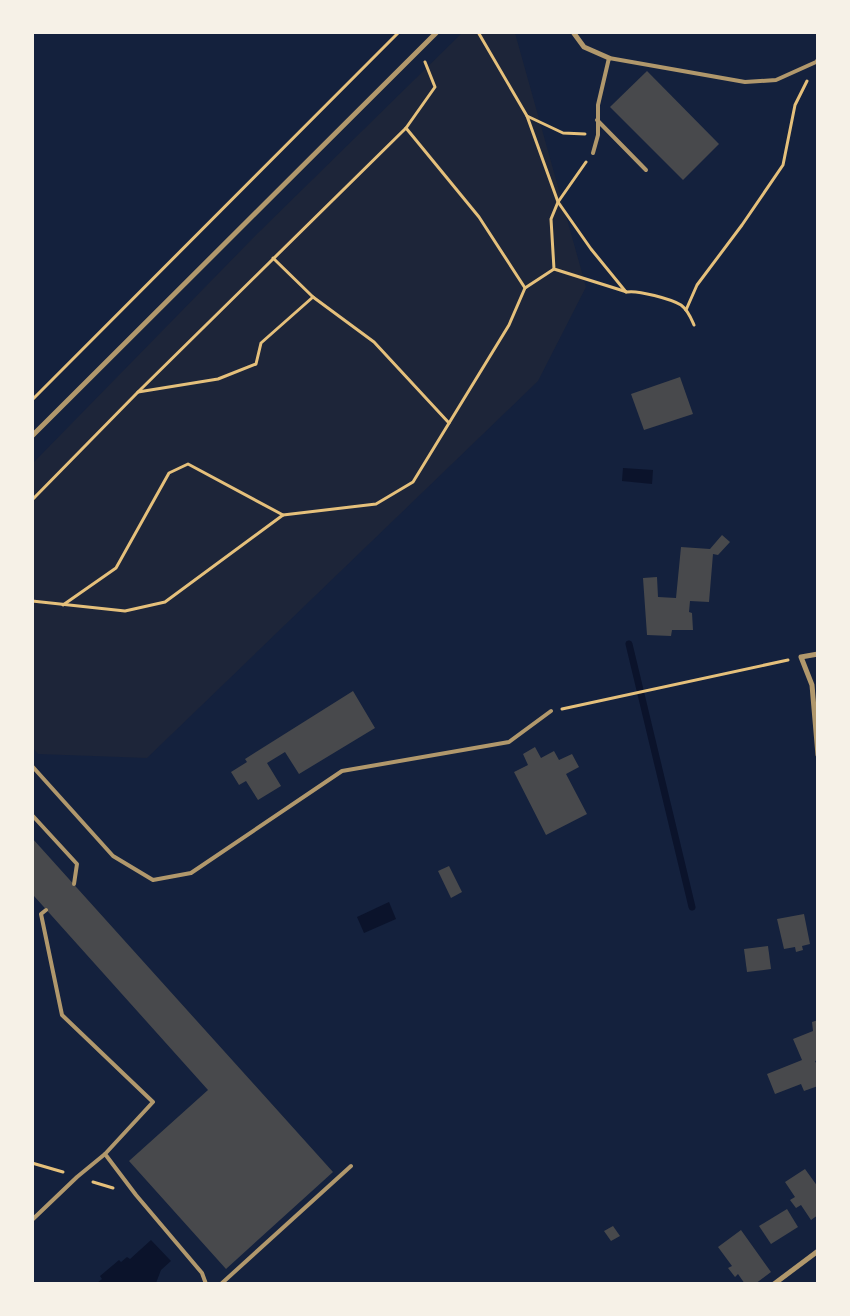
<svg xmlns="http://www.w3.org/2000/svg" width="850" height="1316" viewBox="0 0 850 1316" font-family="Mulish,sans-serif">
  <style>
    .green { fill: #1d2539 }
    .water { fill: #0b132b }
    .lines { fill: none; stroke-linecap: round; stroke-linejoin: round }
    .stream { stroke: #0b132b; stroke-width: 7 }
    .building { fill: #48494c }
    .path { stroke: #e5c07b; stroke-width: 3 }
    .service { stroke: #b1986c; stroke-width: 4 }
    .minor { stroke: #b1986c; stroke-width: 5 }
  </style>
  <rect width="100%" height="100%" fill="#14213d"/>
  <path class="green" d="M462,33H515L586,287L538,381L147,758L38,754L33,748L32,464L256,235Z"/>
  <g class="water">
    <path d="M623,468L653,470L652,484L622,481Z"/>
    <path d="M389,902L396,919L364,933L357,917Z"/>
    <path d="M151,1240L171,1261L161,1270L156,1283H97L102,1279L100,1276L119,1260L121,1262L127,1257L130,1259Z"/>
  </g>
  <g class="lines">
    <path class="stream" d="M629,644L692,907"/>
  </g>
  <g class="building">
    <path d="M647,71L719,144L683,180L610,107Z"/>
    <path d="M680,377L693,414L644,430L631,394Z"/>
    <path d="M722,535L730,542L718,555L713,554L709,602L690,601L689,612L692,613L693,630H672L671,636L647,635L643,578L657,577L658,597L676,598L681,547L710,549Z"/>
    <path d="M353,691L375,728L299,774L285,752L267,763L281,786L258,800L246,781L239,785L231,772L247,762L245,759Z"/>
    <path d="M535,747L541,758L554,751L559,760L572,754L579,767L566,774L587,814L546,835L514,772L528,765L523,754Z"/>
    <path d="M32,838L333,1172L226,1269L129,1161L208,1090L34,896L32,898Z"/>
    <path d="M449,866L462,892L451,898L438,871Z"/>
    <path d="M804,914L810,944L802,946L803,950L796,952L795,947L784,949L777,919Z"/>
    <path d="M768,946L771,969L747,972L744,949Z"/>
    <path d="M818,1020V1060L815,1061L818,1067V1086L804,1091L801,1084L775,1094L767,1074L802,1060L793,1039L813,1031L812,1022Z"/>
    <path d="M805,1169L818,1187V1215L811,1220L801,1205L796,1208L790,1200L795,1197L785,1182Z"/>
    <path d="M787,1209L798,1227L771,1244L759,1226Z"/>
    <path d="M613,1226L620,1236L611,1241L604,1231Z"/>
    <path d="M741,1230L771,1272L755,1284H745L738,1274L735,1277L728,1268L732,1266L718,1247Z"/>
  </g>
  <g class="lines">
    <g class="path">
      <path d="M478,32L527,116L563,133L585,134"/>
      <path d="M527,116L558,202L591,249L626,292"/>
      <path d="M406,128L479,217L525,288"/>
      <path d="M586,162L558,202L551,219L554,269L627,292C638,290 671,299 681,305C688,310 691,318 694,325"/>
      <path d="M273,258L313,297L374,342L449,423"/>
      <path d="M686,310L697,285L742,225L783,165L795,105L807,81"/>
      <path d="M138,392L218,379L256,364L261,343L313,297"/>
      <path d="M32,400L399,32"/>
      <path d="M32,500L138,392L406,128L435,87L425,62"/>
      <path d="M32,601L125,611L165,602L283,515L376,504L413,482L509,325L525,288L554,269"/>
      <path d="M63,605L116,568L169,473L188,464L283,515"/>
      <path d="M562,709L788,660"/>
      <path d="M32,1163L63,1172"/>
      <path d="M93,1182L113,1188"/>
    </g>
    <g class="service">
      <path d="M597,120L646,170"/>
      <path d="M593,153L598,135V105L609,58L745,82L776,80L816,62L818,60"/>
      <path d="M32,766L113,856L153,880L191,873L342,771L509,742L551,711"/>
      <path d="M32,815L77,864L74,884"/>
      <path d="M46,910L41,914L62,1015L153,1102L105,1154L136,1195L202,1273L206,1284"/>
      <path d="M32,1220L77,1177L105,1154"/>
      <path d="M221,1284L351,1166"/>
    </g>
    <g class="minor">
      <path d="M573,32L584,47L609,58"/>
      <path d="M32,436L437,32"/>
      <path d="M818,654L801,657L812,685L818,755"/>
      <path d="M774,1284L818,1251"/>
    </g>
  </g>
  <rect width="850" height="1316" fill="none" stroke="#f6f1e7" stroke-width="68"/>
</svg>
